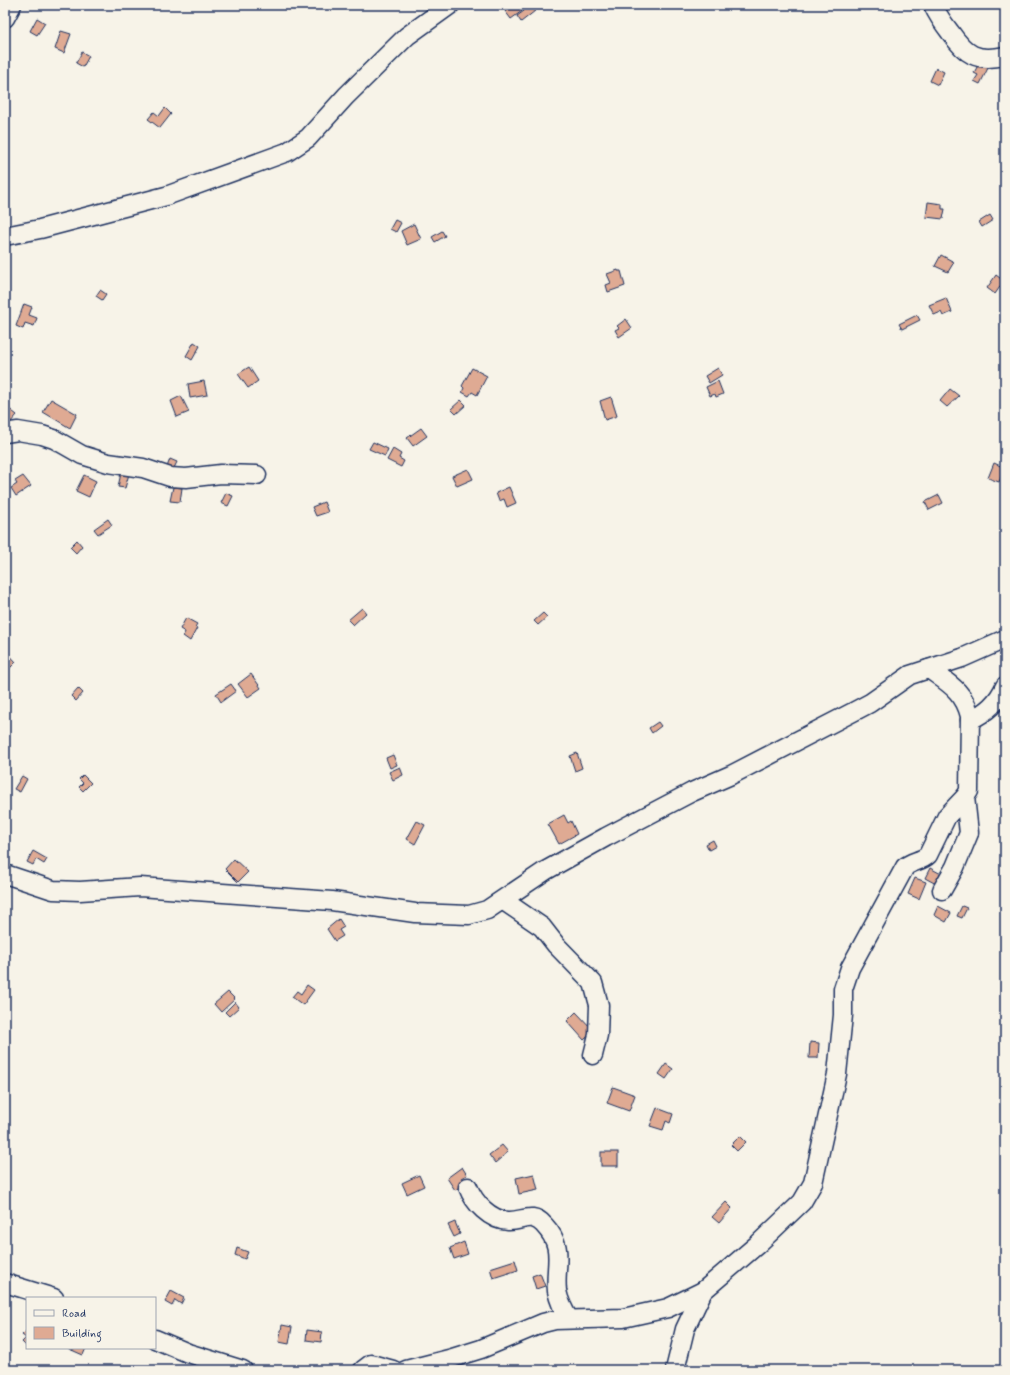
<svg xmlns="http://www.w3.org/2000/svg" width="1010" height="1375" viewBox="0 0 1010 1375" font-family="Mynerve,sans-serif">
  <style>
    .building { fill: #dfaa93; stroke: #1b2f5e }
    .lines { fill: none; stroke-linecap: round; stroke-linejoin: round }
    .minor-casing { stroke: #1b2f5e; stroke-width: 21 }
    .minor { stroke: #f7f3e8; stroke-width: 18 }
  </style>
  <rect width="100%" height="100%" fill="#f7f3e8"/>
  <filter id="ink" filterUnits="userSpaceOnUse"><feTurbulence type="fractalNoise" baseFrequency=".025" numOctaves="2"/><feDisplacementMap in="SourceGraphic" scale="8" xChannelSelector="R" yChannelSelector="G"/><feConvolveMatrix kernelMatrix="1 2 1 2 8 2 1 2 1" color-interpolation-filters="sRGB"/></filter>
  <g filter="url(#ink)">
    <g class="building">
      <path d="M512,5H517L522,11L511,19L505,11Z"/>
      <path d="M519,5H530L535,11L521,22L517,16L524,11Z"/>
      <path d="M37,18L45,23L37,35L30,31Z"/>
      <path d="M61,31L71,34L64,53L55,49Z"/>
      <path d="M82,52L89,56L83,67L76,63Z"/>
      <path d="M979,63L988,68L980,84L974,81L978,75L974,73Z"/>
      <path d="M936,68L944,72L938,85L930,81Z"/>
      <path d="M165,108L171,114L160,128L148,119L154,112L159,116Z"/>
      <path d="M928,202L942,204V209H945L943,219L926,217Z"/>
      <path d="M990,215L993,220L982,227L979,222Z"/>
      <path d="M395,220L401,223L396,232L390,229Z"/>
      <path d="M414,224L421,239L407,245L401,231Z"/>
      <path d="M442,231L445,236L435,242L432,237Z"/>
      <path d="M941,255L954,262L948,272L935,266Z"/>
      <path d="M618,270V271H621L625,286L608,292L606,285L611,283L607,274Z"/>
      <path d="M996,275L1004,281L995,294L987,288Z"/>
      <path d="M100,290L106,294L102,300L96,296Z"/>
      <path d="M946,298L952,312L943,316L941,312L934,315L929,305Z"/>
      <path d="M24,304L32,307L29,315L37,318L34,326L25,323L23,329L16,326Z"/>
      <path d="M917,315L920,320L902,329L899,324Z"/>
      <path d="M626,319L632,328L619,337L615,330L619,328L617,326Z"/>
      <path d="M194,342L200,346L192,360L186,356Z"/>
      <path d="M249,367L258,381L248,388L238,374Z"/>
      <path d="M472,368L487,376L477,395L472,392L469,396L462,392L464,388L462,386Z"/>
      <path d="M718,368L722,375L709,383L705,376Z"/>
      <path d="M204,381L207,395L190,398L188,384Z"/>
      <path d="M718,381L723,394L716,397L715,394L710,396L706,387Z"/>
      <path d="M950,389L959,396L947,407L940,401Z"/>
      <path d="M181,396L189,412L177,417L171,401Z"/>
      <path d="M611,397L617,416L605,420L600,401Z"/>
      <path d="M51,399L77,414L70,428L43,412Z"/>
      <path d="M461,400L466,405L456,414L451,409Z"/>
      <path d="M8,408L17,415L9,424L5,421V411Z"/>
      <path d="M421,428L427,436L413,446L407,438Z"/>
      <path d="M373,442L388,449L385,456L369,449Z"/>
      <path d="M393,449L401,454L399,458L404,461L401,467L387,460Z"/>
      <path d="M170,459L177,462L173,470L167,467Z"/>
      <path d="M994,463L1005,468L999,482L988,478Z"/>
      <path d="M468,469L473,479L457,486L452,476Z"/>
      <path d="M121,473L129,474L125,488L118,487Z"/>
      <path d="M84,475L96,481L89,497L76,491Z"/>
      <path d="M23,476L31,486L16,496L11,488L17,484L15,481Z"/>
      <path d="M173,487L182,488L180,502L170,501Z"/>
      <path d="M509,487L516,503L507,507L504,499L499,501L496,493Z"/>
      <path d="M226,493L233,496L228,506L221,503Z"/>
      <path d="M939,495L943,503L929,510L925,502Z"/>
      <path d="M324,502L328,512L316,516L312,507Z"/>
      <path d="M108,519L112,525L98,534L94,529Z"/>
      <path d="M77,540L82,546L76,553L70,547Z"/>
      <path d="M362,608L366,613L353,625L348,620Z"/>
      <path d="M543,613L547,617L538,625L534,621Z"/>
      <path d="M186,618L197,624L195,627L197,628L190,641L183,636L185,632L180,629Z"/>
      <path d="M6,651L16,662L5,673V652Z"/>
      <path d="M251,674L261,688L248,697L238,684Z"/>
      <path d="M231,684L236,691L221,702L216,694Z"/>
      <path d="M78,688L83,693L76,701L71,696Z"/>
      <path d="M658,722L661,726L652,733L649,728Z"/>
      <path d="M577,753L582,768L575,771L570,756Z"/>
      <path d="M393,755L397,765L390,768L386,758Z"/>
      <path d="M400,767L403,775L393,780L389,772Z"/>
      <path d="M83,775L91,783L83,791L79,787L83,783L79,779Z"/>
      <path d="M22,776L27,779L20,792L14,789Z"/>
      <path d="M564,815L568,823L571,821L577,834L559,844L548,824Z"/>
      <path d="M417,821L425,825L415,844L407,839Z"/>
      <path d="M713,840L716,846L709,850L706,844Z"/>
      <path d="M33,851L47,859L44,864L36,859L33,865L27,862Z"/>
      <path d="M234,859L248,872L238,882L225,869Z"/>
      <path d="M930,868L943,875L938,885L925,878Z"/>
      <path d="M915,878L926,882L919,899L908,894Z"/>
      <path d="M938,906L951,913L946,922L934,915Z"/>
      <path d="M962,906L967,908L962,918L957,916Z"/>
      <path d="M339,919L344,927L339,930L343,936L335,941L327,929Z"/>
      <path d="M307,985L314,990L303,1005L292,997L297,991L301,994Z"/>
      <path d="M228,992L235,999L221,1012L214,1004Z"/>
      <path d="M235,1002L239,1007L229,1016L225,1012Z"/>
      <path d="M576,1012L594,1031L584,1040L567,1021Z"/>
      <path d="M810,1042L819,1043L818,1058H809Z"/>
      <path d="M666,1064L673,1069L666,1079L659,1074Z"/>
      <path d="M613,1087L635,1095L629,1111L607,1103Z"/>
      <path d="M657,1108L673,1114L670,1123L666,1121L663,1130L650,1126Z"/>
      <path d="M740,1136L746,1142L737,1151L731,1145Z"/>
      <path d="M502,1145L508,1152L495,1163L489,1155Z"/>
      <rect x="601" y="1152" width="17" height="14"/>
      <path d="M462,1167L467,1175L461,1178L465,1184L455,1190L447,1178Z"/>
      <path d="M534,1174L538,1190L519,1194L516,1178Z"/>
      <path d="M419,1175L424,1186L407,1194L402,1183Z"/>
      <path d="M726,1202L732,1208L719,1223L712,1217Z"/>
      <path d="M455,1222L460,1234L454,1237L448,1225Z"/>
      <path d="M464,1242L468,1254L454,1259L450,1248Z"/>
      <path d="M237,1248L248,1252L245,1259L235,1255Z"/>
      <path d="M515,1260L518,1270L493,1278L490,1268Z"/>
      <path d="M540,1273L545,1286L536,1289L532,1276Z"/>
      <path d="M171,1291L184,1298L181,1304L175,1300L172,1306L165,1302Z"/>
      <path d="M282,1325L292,1327L289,1344L279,1342Z"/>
      <path d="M307,1330L322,1332L321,1342L306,1340Z"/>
      <path d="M26,1331L27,1344L26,1346L22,1342L26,1338L22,1335Z"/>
      <path d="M67,1348H86L83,1355Z"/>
    </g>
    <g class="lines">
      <defs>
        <g id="minor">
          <path d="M933,5C938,16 943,23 950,32C966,55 976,62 1005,56"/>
          <path d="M5,18L12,5"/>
          <path d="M5,236L40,229L166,196L287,152L308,138L346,96L407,36L450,5"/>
          <path d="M5,433L18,431L42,435L54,439L82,455L108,463L143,468L170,477L186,478L221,474L257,475"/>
          <path d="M970,720C986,713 998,702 1005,686"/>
          <path d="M5,874L53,890L80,891L140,887L332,901L415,913L469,915L487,910L545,871L606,837L692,792L731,775L853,712L870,703L910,675L962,658L1005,639"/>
          <path d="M942,890L955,867L969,833L965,797"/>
          <path d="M504,901L542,927L556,945L593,983L599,1005L598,1035L593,1055"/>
          <path d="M468,1187C474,1203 490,1220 508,1221C522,1222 532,1211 544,1225C566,1248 554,1265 557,1291C559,1301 564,1311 569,1319"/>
          <path d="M5,1283L54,1298"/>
          <path d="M155,1339L188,1353L243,1370"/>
          <path d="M363,1370L371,1364L393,1370"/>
          <path d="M406,1370L449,1359L481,1349L543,1323L555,1320L623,1318L668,1308L703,1291L758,1244L802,1202L813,1183L837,1074L843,1015V989L850,968L905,867C912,861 922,861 928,855L947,816L965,797L969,791L970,716C964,691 948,683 929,669"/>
          <path d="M675,1370L685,1329L703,1291"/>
        </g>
      </defs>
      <use href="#minor" class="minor-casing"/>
      <use href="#minor" class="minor"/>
    </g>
  </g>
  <rect width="1010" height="1375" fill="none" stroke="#f7f3e8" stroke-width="20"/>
  <rect x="10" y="10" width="990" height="1355" fill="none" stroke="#1b2f5e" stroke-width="1.5" filter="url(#ink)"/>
  <rect x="26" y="1297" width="130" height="52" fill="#f7f3e8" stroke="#9fa5b1"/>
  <rect x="34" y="1310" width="20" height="6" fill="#f7f3e8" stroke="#9fa5b1"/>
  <text x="62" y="1317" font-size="12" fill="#1b2f5e">Road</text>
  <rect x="34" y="1327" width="20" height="12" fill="#dfaa93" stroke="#9fa5b1"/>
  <text x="62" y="1337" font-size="12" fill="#1b2f5e">Building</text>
</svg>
